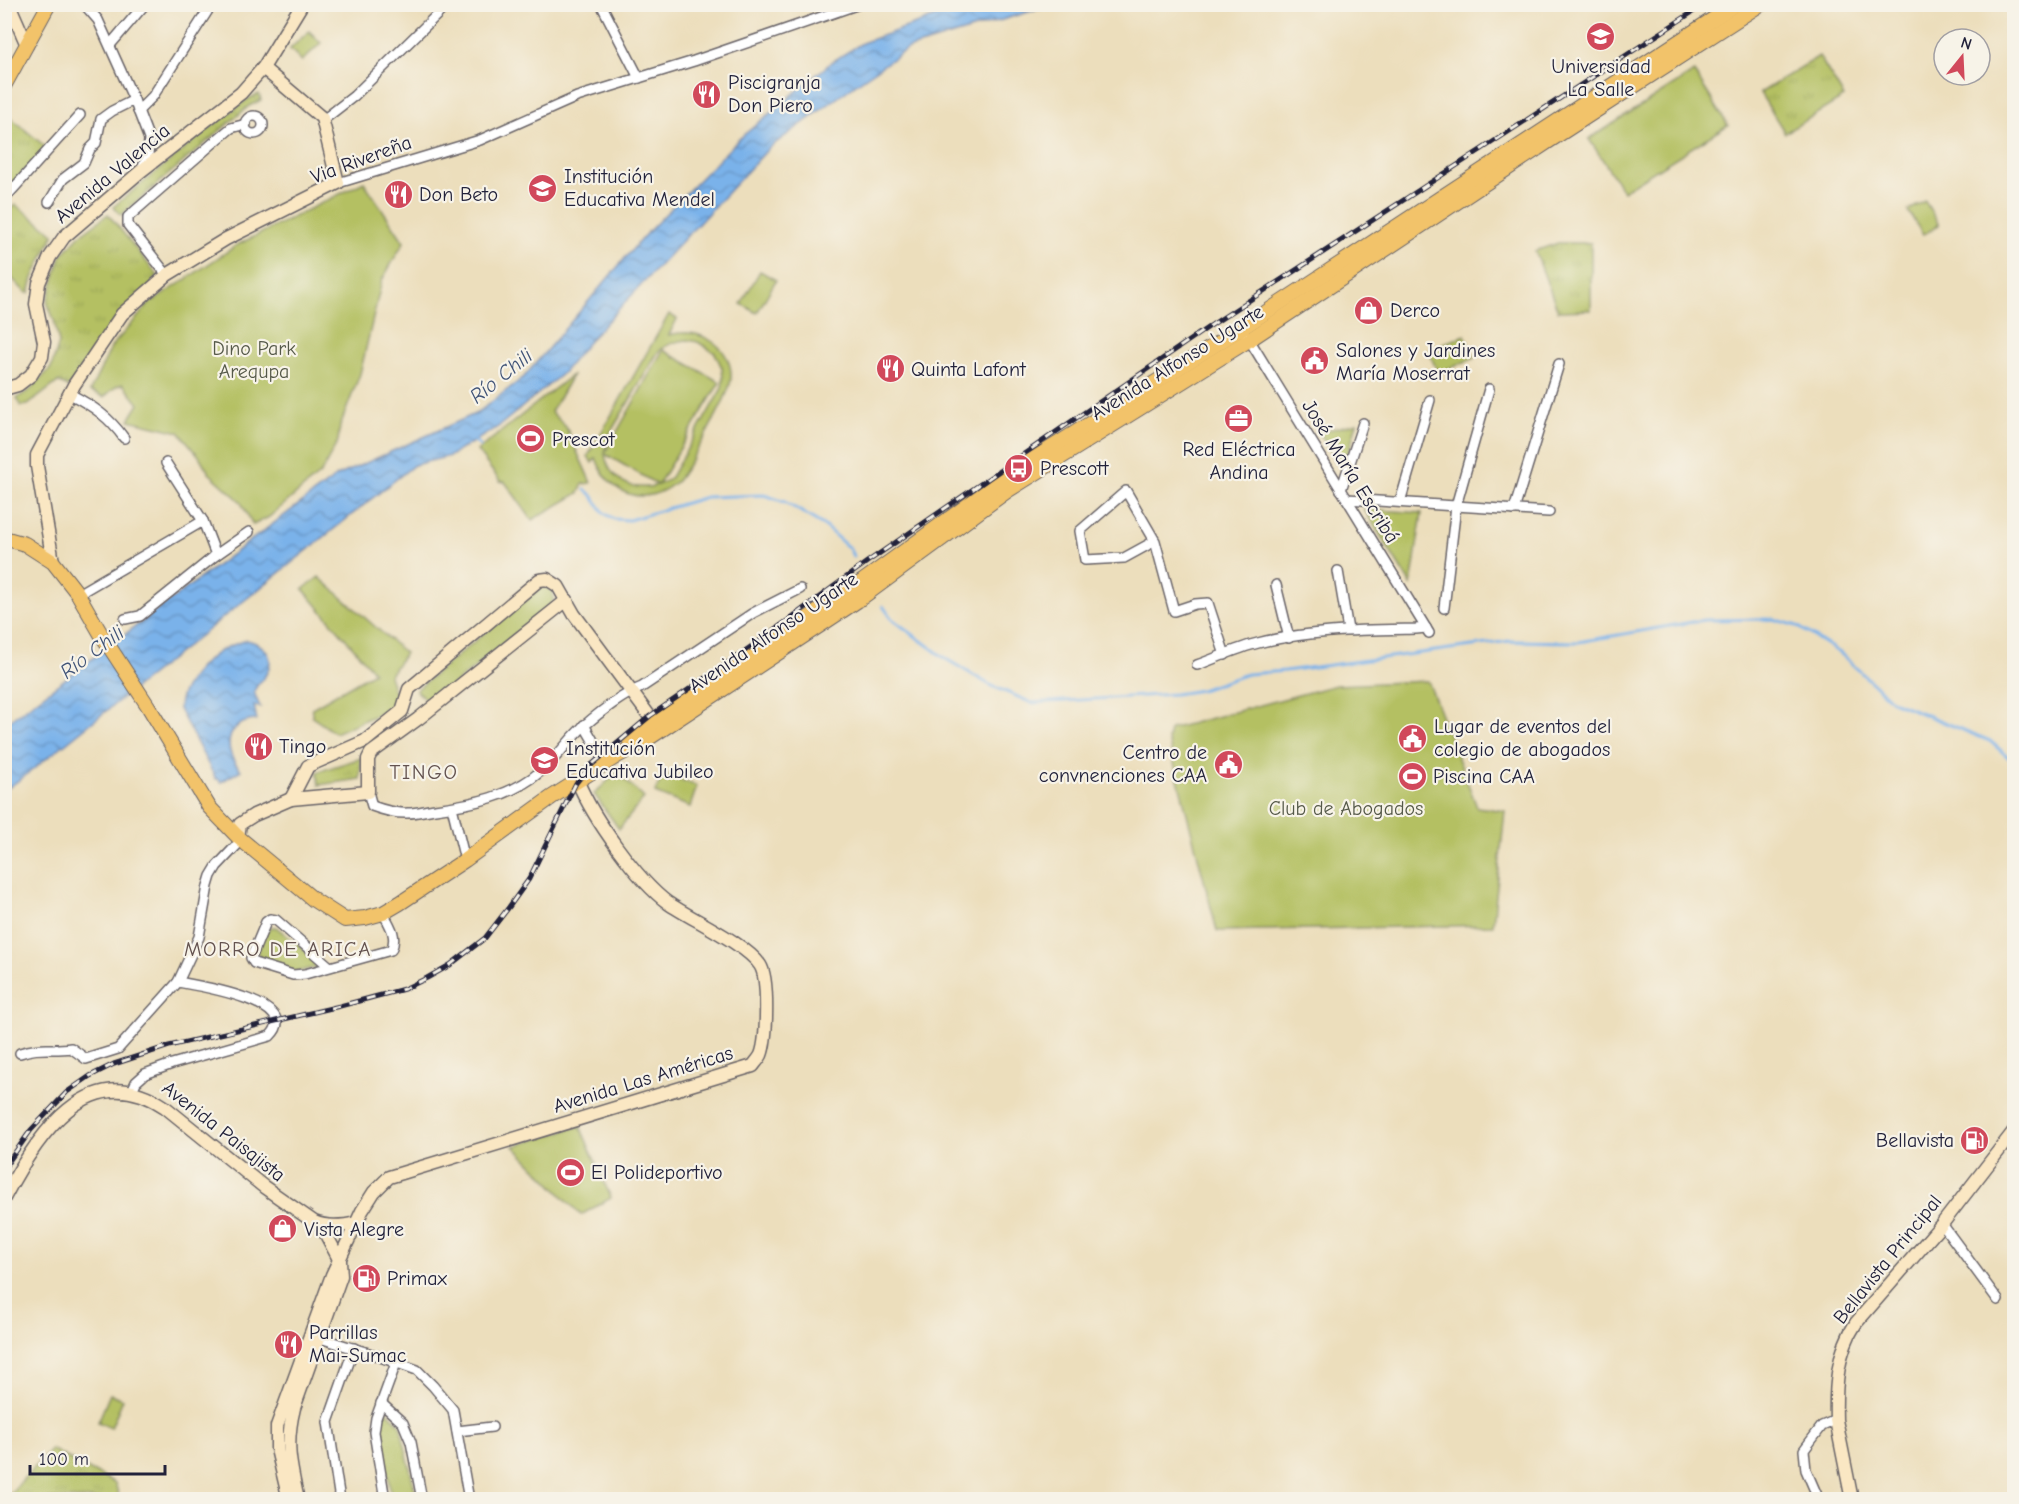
<svg xmlns="http://www.w3.org/2000/svg" width="2019" height="1504" viewBox="0 0 2019 1504" font-family="'Comic Neue',sans-serif">
  <style>
    .grass { fill: url(#grass-tufts); stroke: #6b714e; stroke-width: 1.5 }
    .park { fill: #b4c062; stroke: #6b714e; stroke-width: 1.5; fill-rule: evenodd }
    .water { fill: url(#water-waves); stroke: #4e6a92; stroke-width: 1.5 }
    .lines { fill: none; stroke-linecap: round; stroke-linejoin: round }
    .stream { stroke: #7ab2ea; stroke-width: 3 }
    .street-casing { stroke: #696468; stroke-width: 12 }
    .secondary-casing { stroke: #696468; stroke-width: 15 }
    .primary-casing { stroke: #696468; stroke-width: 16 }
    .street { stroke: #fff; stroke-width: 9 }
    .secondary { stroke: #fae7c3; stroke-width: 12 }
    .primary { stroke: #f2c36a; stroke-width: 14 }
    .rail-casing { stroke: #22223b; stroke-width: 5 }
    .rail { stroke: #f7f3e8; stroke-width: 3; stroke-dasharray: 9; stroke-linecap: butt }
    .labels { text-anchor: middle; stroke-width: 4.5; stroke-linejoin: round; paint-order: stroke }
    .poi-label { font-size: 20px; fill: #22223b; stroke: #f7f3e8; text-anchor: start }
    .street-label { font-size: 20px; fill: #22223b; stroke: #f7f3e8 }
    .park-label { font-size: 20px; fill: #555949; stroke: #f7f3e8 }
    .water-label { font-size: 21px; font-style: italic; fill: #415478; stroke: #f7f3e8 }
    .neighbourhood-label { font-size: 21px; letter-spacing: 1.5px; fill: #645350; stroke: #f7f3e8 }
  </style>
  <defs>
    <pattern id="grass-tufts" width="24" height="20" patternUnits="userSpaceOnUse" patternTransform="scale(1.5)"><rect width="24" height="20" fill="#b4c062"/><path d="M3 7l-1-3M5 7V3M7 7l1-3M15 17l-1-3M17 17v-4M19 17l1-3" fill="none" stroke="#9aa556"/></pattern>
    <pattern id="water-waves" width="16" height="10" patternUnits="userSpaceOnUse" patternTransform="scale(1.5)"><rect width="16" height="10" fill="#7ab2ea"/><path d="M0 5q4-4 8 0t8 0" fill="none" stroke="#6490bf"/></pattern>
  </defs>
  <rect width="100%" height="100%" fill="#f7f3e8"/>
  <filter id="ink" filterUnits="userSpaceOnUse"><feTurbulence type="fractalNoise" baseFrequency=".0167" numOctaves="2"/><feDisplacementMap in="SourceGraphic" scale="12" xChannelSelector="R" yChannelSelector="G"/><feConvolveMatrix kernelMatrix="1 2 1 2 8 2 1 2 1" color-interpolation-filters="sRGB"/></filter>
  <filter id="wash" filterUnits="userSpaceOnUse"><feTurbulence type="fractalNoise" baseFrequency=".008" numOctaves="4" result="noise"/><feDisplacementMap in="SourceGraphic" scale="24" xChannelSelector="R" yChannelSelector="G"/><feGaussianBlur stdDeviation="1.35" result="paint"/><feColorMatrix in="noise" values="0 0 0 0 0 0 0 0 0 0 0 0 0 0 0 0 0 1.4 0 .05"/><feComposite in="paint" operator="in"/></filter>
  <g filter="url(#wash)">
    <rect width="100%" height="100%" fill="#ecdebc"/>
    <g class="grass">
      <path d="M1819,56L1844,97L1785,133L1760,93Z"/>
      <path d="M259,94L261,100L249,106L121,215L113,207L210,128L248,99Z"/>
      <path d="M10,117L47,148L5,191V124Z"/>
      <path d="M16,205L54,234L33,278L29,293H26L5,271V253L9,244L5,223V212Z"/>
      <path d="M108,214L158,276L68,387L58,382L28,405L21,406L17,398L30,390L51,368L59,343L54,320L47,302L61,256L79,236Z"/>
      <path d="M1558,243H1591V310L1558,311L1535,251Z"/>
      <path d="M361,758L360,779L319,785L317,772Z"/>
      <path d="M51,1449L115,1483L120,1499H5Z"/>
    </g>
    <g class="park">
      <path d="M309,31L321,43L302,61L290,49Z"/>
      <path d="M1694,72L1728,125L1623,191L1589,139Z"/>
      <path d="M364,182L404,242L382,280L360,374L340,426L338,441L321,473L269,517L253,525L240,501L209,473L199,456L179,432L129,420L139,404L123,384L117,386L104,397L90,391L112,346L149,304L237,245Z"/>
      <path d="M1925,201L1939,225L1923,235L1908,211Z"/>
      <path d="M760,271L776,280L757,313L741,304Z"/>
      <path d="M669,314L677,319L669,335C686,331 698,332 713,342C725,350 732,364 731,378C731,395 689,465 677,481C646,509 609,496 596,458L592,463L588,456ZM687,340L698,342L715,353L722,368L723,380L722,388L671,477C648,497 609,487 605,454L658,485L720,382L663,350L605,453L609,435L658,352C667,344 675,341 687,340Z"/>
      <path d="M1465,335L1474,358L1438,373L1428,350Z"/>
      <path d="M573,374L551,412L566,427L591,483L583,484L579,493L532,520L505,482L500,481L477,451Z"/>
      <path d="M1357,423L1343,471L1319,432Z"/>
      <path d="M1364,509L1422,513L1411,585Z"/>
      <path d="M319,577L405,653L389,676L399,705L335,733L312,717V708L374,672L303,589Z"/>
      <path d="M540,587C551,587 556,593 552,604L430,704L416,690Z"/>
      <path d="M1428,681L1477,807L1505,811L1493,925L1217,931L1168,740L1170,729L1336,685Z"/>
      <path d="M617,772L644,798L619,829L594,794Z"/>
      <path d="M663,773L697,786L690,807L655,793Z"/>
      <path d="M271,927H276L321,963L318,967L296,972L263,961L257,953L266,931Z"/>
      <path d="M580,1126L611,1198L581,1215L514,1146Z"/>
      <path d="M110,1394L123,1399L111,1428L98,1422Z"/>
      <path d="M384,1408L400,1424L417,1499H392L379,1429Z"/>
    </g>
    <g class="water">
      <path d="M969,5H1051L907,49L863,79L769,148L588,342L563,373L498,427L450,456L414,465L26,775L5,790V724L337,476L477,413L524,377L643,237L739,139L833,61L862,43Z"/>
      <path d="M247,640C265,644 277,657 265,676C261,682 256,685 254,692L260,707L254,706L257,720C226,721 221,750 241,770L221,782L218,779H216L179,709C178,688 203,662 220,651C228,646 238,643 247,640Z"/>
    </g>
    <g class="lines">
      <g class="stream">
        <path d="M473,439L480,446"/>
        <path d="M585,490L591,494L604,513L614,519L629,520L706,497L764,495L785,502L823,525L849,548L853,556"/>
        <path d="M883,606L892,619L946,659L990,685L1032,703L1175,694L1201,690L1247,674L1285,671L1510,641L1578,642L1704,620L1773,619L1797,626L1840,653L1892,701L1990,741L2014,762"/>
      </g>
    </g>
  </g>
  <g filter="url(#ink)">
    <g class="lines">
      <defs>
        <g id="street">
          <path d="M84,4L98,20L134,100L149,139L148,155L141,171"/>
          <path d="M601,4L639,78"/>
          <path d="M110,45L145,4"/>
          <path d="M138,111L153,96L212,4"/>
          <circle cx="254" cy="125" r="9"/>
          <path d="M322,118L327,117L354,96L448,4"/>
          <path d="M338,183L480,140L577,97L694,61L859,4"/>
          <path d="M4,199L80,115"/>
          <path d="M49,202L63,179L84,163L90,149L96,143L101,119L112,111L134,100"/>
          <path d="M167,275L128,225V217L212,144L231,128L246,124"/>
          <path d="M1247,336L1429,633"/>
          <path d="M70,394C93,406 109,417 124,438"/>
          <path d="M166,463L203,521L216,555"/>
          <path d="M1341,490L1363,423"/>
          <path d="M1347,499L1549,512"/>
          <path d="M1400,502L1430,400"/>
          <path d="M1514,510L1559,364"/>
          <path d="M1155,541L1124,558L1085,560L1080,531L1126,491L1155,541L1174,611L1195,604L1208,603L1225,655"/>
          <path d="M1338,571L1348,630"/>
          <path d="M1276,585L1289,638"/>
          <path d="M78,594L203,521"/>
          <path d="M1444,608L1456,506L1489,389"/>
          <path d="M125,619L140,616L216,555L249,532"/>
          <path d="M1197,665C1217,658 1237,648 1258,643C1310,630 1363,630 1416,629L1426,628"/>
          <path d="M584,725L595,744"/>
          <path d="M368,792L372,806C383,810 395,814 408,813C417,813 426,810 435,809C472,804 511,797 541,771C557,758 570,738 585,725C600,712 624,694 642,687L753,613L800,589"/>
          <path d="M452,807L465,860"/>
          <path d="M330,967L276,920L270,919L266,922L251,958L254,963L293,975L305,974L391,950C398,937 390,925 383,913"/>
          <path d="M20,1053C40,1046 51,1051 71,1048L86,1059L118,1049L178,982L199,937L208,886L211,876L217,866L237,845L238,837"/>
          <path d="M132,1091L136,1082L145,1074L172,1064L270,1036C305,1002 194,985 178,982"/>
          <path d="M1942,1224L1998,1300"/>
          <path d="M320,1338L375,1355L417,1370L433,1386L453,1410L469,1500"/>
          <path d="M381,1403L403,1423L411,1442L422,1500"/>
          <path d="M457,1431L492,1427"/>
          <path d="M340,1500L328,1422L354,1348"/>
          <path d="M385,1500L374,1432L376,1418L396,1363"/>
          <path d="M1819,1500L1806,1470L1804,1450L1822,1426L1836,1420"/>
        </g>
        <g id="secondary">
          <path d="M9,4L27,45"/>
          <path d="M4,389L18,385L31,375L42,357L44,342L36,304L39,283L50,257L64,237L141,171L241,93L263,68L302,4"/>
          <path d="M53,562L37,466V455L74,385L122,314L167,275L226,239L338,183L322,118L263,68"/>
          <path d="M291,799L308,766L365,741L402,711L409,689L539,580L547,579L558,586L574,614L659,729"/>
          <path d="M238,837L240,824L254,815L291,799L368,792V759L371,753L418,719L567,600"/>
          <path d="M4,1198C36,1137 88,1055 165,1107L264,1187L314,1222C328,1228 343,1226 357,1223"/>
          <path d="M289,1500L277,1449V1426L332,1275L362,1211L374,1192L389,1177L753,1066C755,1063 759,1059 761,1055C767,1040 769,978 760,965C746,944 691,919 668,903C637,880 593,818 578,782"/>
          <path d="M298,1500C290,1464 285,1444 294,1408L341,1276L340,1261L321,1225"/>
          <path d="M1852,1500L1836,1420C1835,1387 1837,1351 1856,1323L1942,1224L2014,1131"/>
        </g>
        <g id="primary">
          <path d="M4,86L49,4"/>
          <path d="M4,538L25,544L53,562L78,594L101,634L148,706L209,807L238,837L314,900L345,920L365,918L383,913L400,903L465,860L552,797L617,756L646,740L857,601L1007,491L1249,340L1549,141L1761,4"/>
          <path d="M630,742L655,721L863,581L1019,468L1242,328L1736,4"/>
        </g>
      </defs>
      <use href="#street" class="street-casing"/>
      <use href="#secondary" class="secondary-casing"/>
      <use href="#primary" class="primary-casing"/>
      <use href="#street" class="street"/>
      <use href="#secondary" class="secondary"/>
      <use href="#primary" class="primary"/>
      <defs>
        <path id="rail" d="M4,1168L31,1130L67,1092L90,1076L114,1064L169,1046L340,1006L404,989L427,978L450,965L485,938L509,907L529,879L576,783L589,767L650,716L765,637L867,562L1213,324L1705,4"/>
      </defs>
      <use href="#rail" class="rail-casing"/>
      <use href="#rail" class="rail"/>
    </g>
  </g>
  <defs>
    <symbol id="university-disc" viewBox="-11 -11 22 22"><circle r="9.5" fill="#d1495b" stroke="#f7f3e8"/><path d="M0-5L7-2L0 1L-7-2ZM-4 1L0 2.5L4 1V4Q0 6-4 4Z" fill="#fff"/></symbol>
    <symbol id="restaurant-disc" viewBox="-11 -11 22 22"><circle r="9.5" fill="#d1495b" stroke="#f7f3e8"/><path d="M-5-6h1v4h1v-4h1v4h1v-4h1v5L-1.5 .5V6h-2V.5L-5-1ZM5-6V6H3V1.5H1.5Q1.5-4 5-6Z" fill="#fff"/></symbol>
    <symbol id="school-disc" viewBox="-11 -11 22 22"><circle r="9.5" fill="#d1495b" stroke="#f7f3e8"/><path d="M0-5L7-2L0 1L-7-2ZM-4 1L0 2.5L4 1V4Q0 6-4 4Z" fill="#fff"/></symbol>
    <symbol id="shop-disc" viewBox="-11 -11 22 22"><circle r="9.5" fill="#d1495b" stroke="#f7f3e8"/><path d="M-5-2.5h2.3a2.7 3.5 0 0 1 5.4 0H5L5.5 6h-11ZM-1.5-2.5h3a1.5 2.3 0 0 0-3 0Z" fill="#fff"/></symbol>
    <symbol id="civic-disc" viewBox="-11 -11 22 22"><circle r="9.5" fill="#d1495b" stroke="#f7f3e8"/><path d="M-.6-6.5H3V-4.5H.6V-3L4-1V1h2V6H-6V1h2V-1L-.6-3ZM-1.2 2.5V6h2.4V2.5Z" fill="#fff"/></symbol>
    <symbol id="office-disc" viewBox="-11 -11 22 22"><circle r="9.5" fill="#d1495b" stroke="#f7f3e8"/><path d="M-6-3h4V-5.5h4V-3h4V5H-6ZM-1-4.5V-3h2v-1.5ZM-6 0V1H6V0Z" fill="#fff"/></symbol>
    <symbol id="stadium-disc" viewBox="-11 -11 22 22"><circle r="9.5" fill="#d1495b" stroke="#f7f3e8"/><path d="M0-5a6.5 5 0 1 0 0 10a6.5 5 0 1 0 0-10ZM-3.5-1.8h7v3.6h-7Z" fill="#fff"/></symbol>
    <symbol id="bus-disc" viewBox="-11 -11 22 22"><circle r="9.5" fill="#d1495b" stroke="#f7f3e8"/><path d="M-5-6H5V4H4V6H2V4H-2V6H-4V4H-5ZM-3.5-4V0h7V-4ZM-3.5 1.2v1.5H-2V1.2ZM2 1.2v1.5H3.5V1.2Z" fill="#fff"/></symbol>
    <symbol id="fuel-disc" viewBox="-11 -11 22 22"><circle r="9.5" fill="#d1495b" stroke="#f7f3e8"/><path d="M-5.5-6h7V0h2V4h1.3V-2.5L3-4.5l.8-.8L6-3V5H2.5V1h-1V6h-7ZM-4.2-4.7v3.2H.2V-4.7Z" fill="#fff"/></symbol>
  </defs>
  <g fill-rule="evenodd">
    <use href="#university-disc" x="1584" y="20" width="33" height="33"/>
    <use href="#restaurant-disc" x="690" y="78" width="33" height="33"/>
    <use href="#school-disc" x="526" y="172" width="33" height="33"/>
    <use href="#restaurant-disc" x="382" y="178" width="33" height="33"/>
    <use href="#shop-disc" x="1352" y="294" width="33" height="33"/>
    <use href="#civic-disc" x="1298" y="344" width="33" height="33"/>
    <use href="#restaurant-disc" x="874" y="352" width="33" height="33"/>
    <use href="#office-disc" x="1222" y="402" width="33" height="33"/>
    <use href="#stadium-disc" x="514" y="422" width="33" height="33"/>
    <use href="#bus-disc" x="1002" y="452" width="33" height="33"/>
    <use href="#civic-disc" x="1396" y="722" width="33" height="33"/>
    <use href="#restaurant-disc" x="242" y="730" width="33" height="33"/>
    <use href="#school-disc" x="528" y="744" width="33" height="33"/>
    <use href="#civic-disc" x="1212" y="748" width="33" height="33"/>
    <use href="#stadium-disc" x="1396" y="760" width="33" height="33"/>
    <use href="#fuel-disc" x="1958" y="1124" width="33" height="33"/>
    <use href="#stadium-disc" x="554" y="1156" width="33" height="33"/>
    <use href="#shop-disc" x="266" y="1212" width="33" height="33"/>
    <use href="#fuel-disc" x="350" y="1262" width="33" height="33"/>
    <use href="#restaurant-disc" x="272" y="1328" width="33" height="33"/>
  </g>
  <g class="labels">
    <g class="poi-label">
      <text x="1601" y="73" text-anchor="middle">Universidad<tspan x="1601" dy="23">La Salle</tspan></text>
      <text x="728" y="89">Piscigranja<tspan x="728" dy="23">Don Piero</tspan></text>
      <text x="564" y="183">Institución<tspan x="564" dy="23">Educativa Mendel</tspan></text>
      <text x="419" y="201">Don Beto</text>
      <text x="1390" y="317">Derco</text>
      <text x="1336" y="357">Salones y Jardines<tspan x="1336" dy="23">María Moserrat</tspan></text>
      <text x="911" y="376">Quinta Lafont</text>
      <text x="552" y="446">Prescot</text>
      <text x="1239" y="456" text-anchor="middle">Red Eléctrica<tspan x="1239" dy="23">Andina</tspan></text>
      <text x="1040" y="475">Prescott</text>
      <text x="1434" y="733">Lugar de eventos del<tspan x="1434" dy="23">colegio de abogados</tspan></text>
      <text x="279" y="753">Tingo</text>
      <text x="566" y="755">Institución<tspan x="566" dy="23">Educativa Jubileo</tspan></text>
      <text x="1207" y="759" text-anchor="end">Centro de<tspan x="1207" dy="23">convnenciones CAA</tspan></text>
      <text x="1433" y="783">Piscina CAA</text>
      <text x="1954" y="1147" text-anchor="end">Bellavista</text>
      <text x="591" y="1179">El Polideportivo</text>
      <text x="304" y="1236">Vista Alegre</text>
      <text x="387" y="1285">Primax</text>
      <text x="309" y="1339">Parrillas<tspan x="309" dy="23">Mai-Sumac</tspan></text>
    </g>
    <g class="street-label">
      <text transform="translate(361 159) rotate(-20)" y="7">Via Rivereña</text>
      <text transform="translate(112 173) rotate(-40)" y="7">Avenida Valencia</text>
      <text transform="translate(1177 362) rotate(-32)" y="7">Avenida Alfonso Ugarte</text>
      <text transform="translate(1351 471) rotate(58)" y="7">José María Escribá</text>
      <text transform="translate(773 632) rotate(-34)" y="7">Avenida Alfonso Ugarte</text>
      <text transform="translate(643 1079) rotate(-17)" y="7">Avenida Las Américas</text>
      <text transform="translate(224 1131) rotate(38)" y="7">Avenida Paisajista</text>
      <text transform="translate(1887 1259) rotate(-51)" y="7">Bellavista Principal</text>
    </g>
    <g class="park-label">
      <text x="254" y="355">Dino Park<tspan x="254" dy="23">Arequpa</tspan></text>
      <text x="1346" y="815">Club de Abogados</text>
    </g>
    <g class="water-label">
      <text transform="translate(501 376) rotate(-39)" y="7">Río Chili</text>
      <text transform="translate(92 652) rotate(-37)" y="7">Río Chili</text>
    </g>
    <g class="neighbourhood-label">
      <text x="424" y="779">TINGO</text>
      <text x="278" y="956">MORRO DE ARICA</text>
    </g>
  </g>
  <rect width="2019" height="1504" fill="none" stroke="#f7f3e8" stroke-width="24"/>
  <g transform="translate(1962 57) rotate(18)"><circle r="28" fill="#f7f3e8" stroke="#a29fa3" stroke-width="1.5"/>
  <path d="M0-4.5L10 22L0 15L-10 22Z" fill="#d1495b"/>
  <text y="-9" font-size="16" font-weight="bold" text-anchor="middle" fill="#22223b">N</text>
  </g>
  <path d="M30 1465v9h135v-9" fill="none" stroke="#22223b" stroke-width="3"/>
  <text x="39" y="1465" font-size="18" fill="#22223b" stroke="#f7f3e8" stroke-width="4.5" paint-order="stroke">100 m</text>
</svg>
